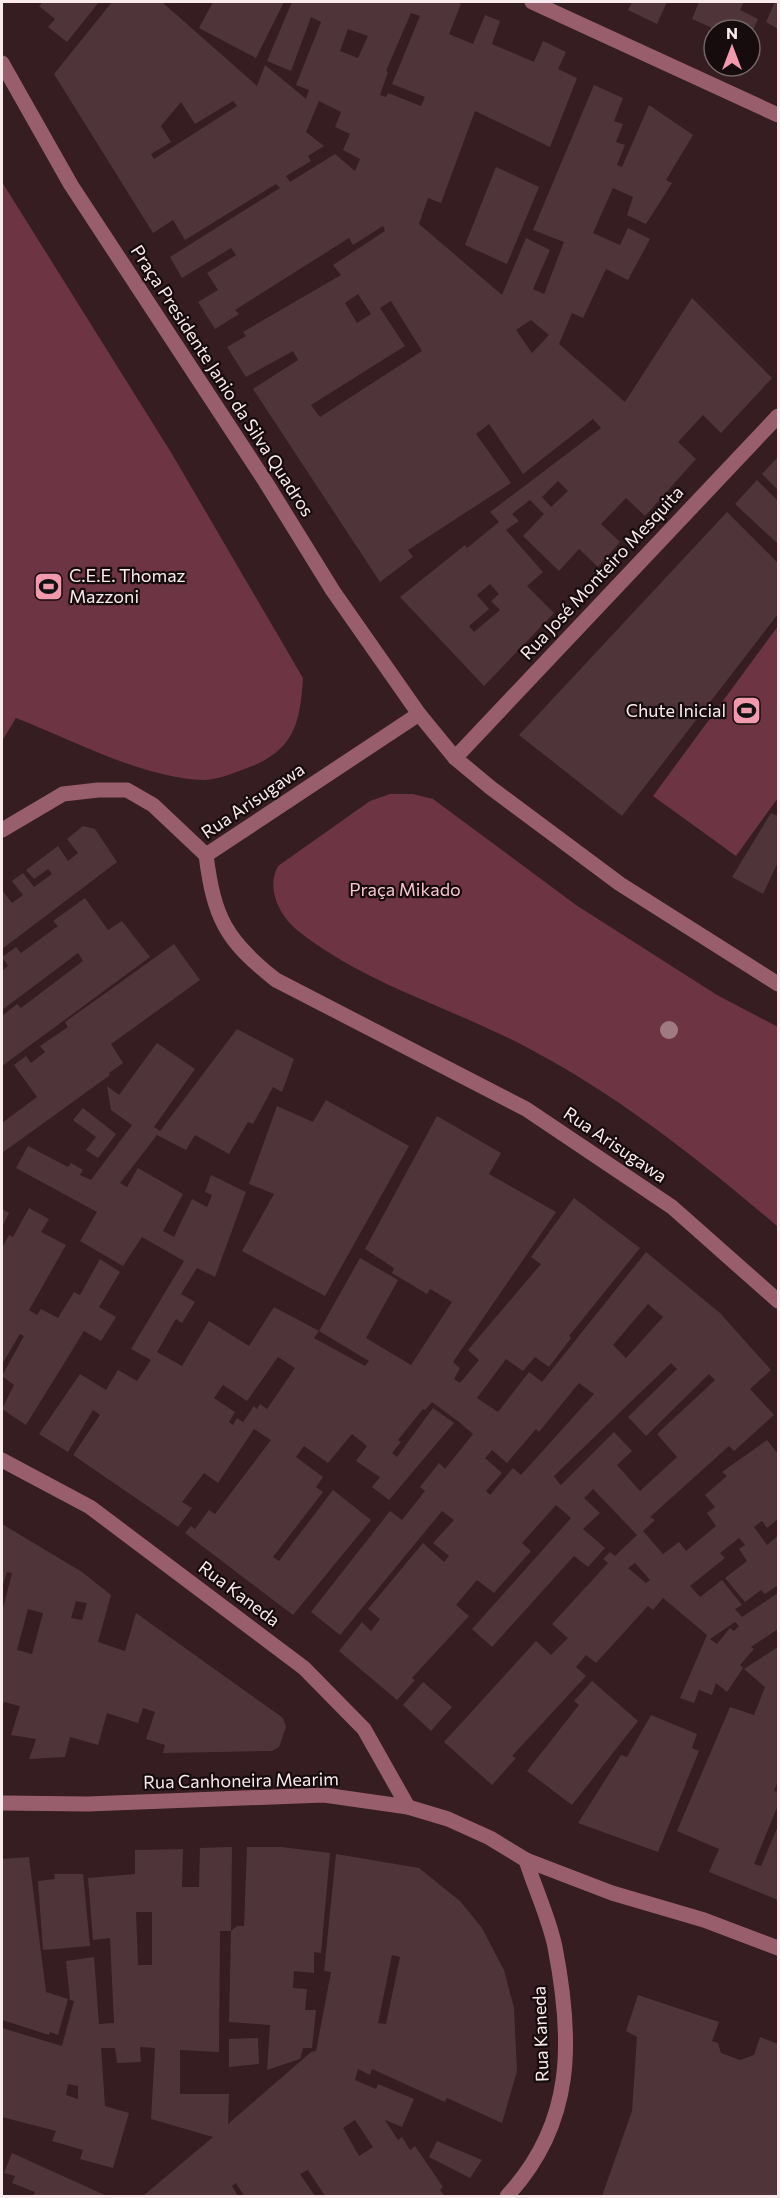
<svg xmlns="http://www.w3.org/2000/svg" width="780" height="2198" viewBox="0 0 780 2198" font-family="Commissioner,sans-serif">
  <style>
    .green { fill: #6d3443 }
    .building { fill: #4f353a; fill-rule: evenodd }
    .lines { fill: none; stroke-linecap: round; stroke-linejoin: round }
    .minor { stroke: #995e6b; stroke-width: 15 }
    .tree { fill: #a07a81 }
    .labels { text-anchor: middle; stroke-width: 4.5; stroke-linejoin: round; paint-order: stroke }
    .street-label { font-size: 18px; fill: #fbeaed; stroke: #160b0d }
    .poi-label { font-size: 18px; fill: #fbeaed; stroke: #160b0d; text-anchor: start }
    .park-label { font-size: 18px; fill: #f7c6cf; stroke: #160b0d }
  </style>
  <rect width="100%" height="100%" fill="#351d22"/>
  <g class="green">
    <path d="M2,182L172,454L303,678C300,724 294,751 247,768C234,773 217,780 203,780C142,778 73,740 16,718L2,741Z"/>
    <path d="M778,626V798L736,856L653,796Z"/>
    <path d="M390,794H413L433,799L576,905L717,995L778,1027V1227C701,1161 619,1096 528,1048C453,1008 364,984 297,930C279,915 266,888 278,866L370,801Z"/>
  </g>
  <g class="building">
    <path d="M43,2H99L67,42L48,27L55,19L39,6Z"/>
    <path d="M112,2H162L257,86L265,65L306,99L309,90L296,85L321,22L311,17L291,71L267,61L292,2H456L461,4L449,34L473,44L485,15L500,21L492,44L534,62L543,41L566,52L558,69L577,78L550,147L475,111L441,203L428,198L419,224L502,295L526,238L550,250L533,289L544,294L564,242L533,230L594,85L623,98L614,121L623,124L616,142L625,145L617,165L622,167L649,105L693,135L666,180L672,183L646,224L627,215L633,197L613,188L593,233L620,245L628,228L650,239L628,280L606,269L583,318L572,313L559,344L625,402L692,298L772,378L721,433L703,415L678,442L696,459L645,516L626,498L601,524L620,542L598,567L579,549L559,571L523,536L544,514L530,500L512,514L519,521L506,530L543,572L527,586L554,613L484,686L400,597L465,545L467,548L499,522L490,512L601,428L593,419L523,474L489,424L476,434L511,483L408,550L413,557L380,582L253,389L298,360L293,351L246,377L227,347L246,336L243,332L341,275L333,265L385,231L383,226L353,245L349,238L235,310L239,314L215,329L198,302L218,290L207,273L236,255L231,248L182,278L170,257L280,188L276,184L185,240L173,220L153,233L54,74ZM411,13L420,16L392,84L425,97L421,106L388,93L386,97L380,95L388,72L386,71ZM348,29L368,36L358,58L340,51ZM233,101L237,106L154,159L151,154L171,142L161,126L181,102L195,124ZM319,101L341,112L335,127L350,134L343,150L360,159L355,171L335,154L290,182L286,176L311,161L308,156L324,146L306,132ZM358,294L371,314L357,323L345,303ZM391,301L422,351L320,417L311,405L405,346L380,308ZM531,320L549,335L532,353L516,330ZM558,481L568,491L551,507L542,497ZM490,584L499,594L491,601L500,610L474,632L469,626L489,609L477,595Z"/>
    <path d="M213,2H284L256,58L199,28Z"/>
    <path d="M632,2H667L657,24L628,10Z"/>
    <path d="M699,2H744L740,10L758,19L750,37V30H717L692,19Z"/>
    <path d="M775,2H778V29L766,22Z"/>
    <path d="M496,167L539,187L507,264L465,245Z"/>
    <path d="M778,457V490L762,474Z"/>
    <path d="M757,480L778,501V544L735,504Z"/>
    <path d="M727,512L778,563V614L622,816L519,735Z"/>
    <path d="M771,813L778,816V862L763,894L732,877Z"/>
    <path d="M83,826L95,829L117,862L2,949V890L12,903L23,895L12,881L23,873L34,887L52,874L48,869L34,879L26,870L58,846L68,861L78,853L67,839Z"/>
    <path d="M85,898L108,930L122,921L150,957L2,1066V1016L17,1004L21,1008L83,961L78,953L2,1010V971L8,966L2,957L16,947L21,953L58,926L53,921Z"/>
    <path d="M174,944L200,980L111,1044L123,1063L109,1073L110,1075L2,1153V1123L37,1097L14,1065L26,1056L31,1063L45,1052L40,1046L68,1027L65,1022Z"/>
    <path d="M237,1029L294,1059L282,1092L273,1087L253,1124L248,1122L229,1154L195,1135L186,1150L157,1135L120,1183L127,1187L138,1168L183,1194L163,1231L174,1237L192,1199L207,1207L212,1195L205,1192L211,1175L246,1192L215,1277L197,1268L181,1294L195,1302L182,1323L176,1319L157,1352L182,1366L209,1321L249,1346L274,1307L319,1331L314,1338L365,1366L369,1361L319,1331L360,1258L398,1280L366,1338L411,1365L452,1302L430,1289L427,1294L392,1273L394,1268L365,1249L437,1116L501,1153L489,1174L556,1212L453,1362L460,1368L454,1379L460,1383L479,1360L468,1350L541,1264L531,1257L574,1198L640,1248L569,1336L571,1338L549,1367L535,1357L523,1371L506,1359L477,1398L498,1412L529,1372L542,1382L646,1252L720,1313L771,1370L750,1389L774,1415L734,1451L729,1446L650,1517L655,1520L643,1531L663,1554L679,1542L686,1551L716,1526L707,1513L715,1507L705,1495L727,1476L722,1472L767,1440L778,1454V1519L767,1528L762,1521L754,1527L767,1545L778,1536V1585L765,1594L761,1590L745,1602L725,1578L747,1561L739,1549L745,1545L739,1538L720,1553L725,1558L690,1586L700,1597L722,1580L742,1605L735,1609L742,1617L778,1593V1629L751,1647L754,1649L740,1665L743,1668L727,1692L716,1683L712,1695L699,1690L694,1703L680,1698L707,1635L663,1598L653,1610L648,1606L596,1663L586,1655L576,1667L586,1676L512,1756L516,1758L492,1785L444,1742L536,1641L551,1655L568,1638L552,1624L608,1563L603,1559L610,1552L615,1556L637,1535L593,1489L584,1498L600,1513L583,1529L605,1548L588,1567L574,1556L492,1647L472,1629L571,1518L556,1505L522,1543L531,1551L494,1593L477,1580L456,1605L469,1616L412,1678L415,1680L397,1700L339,1651L362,1622L371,1631L380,1619L368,1609L423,1543L444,1562L449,1556L433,1543L454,1520L442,1511L340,1635L311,1612L390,1511L402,1520L425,1491L420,1487L439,1463L445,1469L473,1434L459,1422L432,1402L425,1410L423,1409L398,1440L401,1442L392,1453L397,1457L433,1408L454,1423L389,1500L372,1487L380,1477L356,1461L367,1446L352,1434L328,1463L304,1446L296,1457L323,1477L316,1487L323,1492L273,1557L279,1561L333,1490L371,1520L293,1615L185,1533L191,1526L195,1529L209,1510L215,1514L271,1440L254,1429L218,1483L204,1473L182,1502L192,1508L178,1527L73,1455L100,1415L93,1410L68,1452L39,1434L80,1374L106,1390L118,1370L137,1381L151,1360L131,1349L184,1261L142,1237L123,1266L80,1241L97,1212L16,1168L28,1146L68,1167L71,1163L83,1170L80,1175L91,1180L132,1125L111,1110L107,1086L119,1095L157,1043L195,1069L154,1127L160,1131ZM648,1304L663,1317L626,1358L613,1345ZM278,1357L295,1368L267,1409L260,1404L257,1409L254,1406L243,1422L237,1418L233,1425L229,1422L235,1412L214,1398L223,1385L247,1401ZM671,1363L677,1369L628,1417L646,1436L709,1374L715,1380L657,1434L677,1457L640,1491L617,1465L632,1451L614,1432L561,1485L558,1482L554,1476ZM579,1383L594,1394L521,1475L513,1468L490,1495L486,1491L502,1473L485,1458L492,1450L507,1463L536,1429L539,1432ZM635,1563L650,1580L646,1583L628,1568ZM735,1622L739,1626L734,1631L730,1628L717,1644L710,1639Z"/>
    <path d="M326,1100L409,1146L325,1296L242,1251L274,1194L249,1184L277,1106L313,1122Z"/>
    <path d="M83,1108L116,1134L98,1158L86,1150L96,1137L73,1120Z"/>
    <path d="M29,1208L49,1219L41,1232L66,1245L29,1310L37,1315L41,1309L58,1318L74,1292L80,1295L100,1259L120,1272L99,1307L116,1317L101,1341L84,1331L26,1425L2,1409L14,1385L2,1376L24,1336L20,1334L2,1364V1248L9,1235L13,1237Z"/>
    <path d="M2,1209L9,1213L2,1227Z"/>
    <path d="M2,1524L82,1572L111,1595L98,1642L125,1651L136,1613L283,1718L286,1727L279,1747L272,1751L163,1753L165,1745L146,1739L155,1712L143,1708L138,1723L107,1713L98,1745L70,1737L65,1757L29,1759L36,1739L11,1735L20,1706L4,1702L2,1707V1612L12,1573L7,1572L2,1588ZM76,1601L87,1603L82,1620L71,1618ZM28,1609L43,1613L32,1654L17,1650Z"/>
    <path d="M778,1647V1781L774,1791L778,1792V1805L754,1864L761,1866L778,1826V1900L709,1872L719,1849L677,1831L730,1707L754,1715L765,1687L744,1669Z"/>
    <path d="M592,1681L638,1721L572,1805L527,1771L579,1705L574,1701Z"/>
    <path d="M423,1682L452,1707L431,1731L403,1705Z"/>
    <path d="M651,1715L697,1734L692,1748L699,1751L658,1852L578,1823L621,1755L627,1757Z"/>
    <path d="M232,1847L231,1931H220L219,2052L180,2050V2094H229L228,2124L311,2052L316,2051L331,1972L324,1971L336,1854L419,1868L460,1901L482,1928L504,1970L514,2008L517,2071L502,2123L447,2098L445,2102L372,2069L370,2075L358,2069L355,2080L376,2089L378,2084L414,2099L402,2127L385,2120L398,2140L402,2137L410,2150L415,2146L443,2187L440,2190L445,2196H325L308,2170L300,2174L315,2196H244L236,2183L232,2186L238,2196H143L213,2137L151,2119L155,2048L140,2047L141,2062L117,2063L115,2048H101L105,2106L129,2113L113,2168L80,2159L83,2150L52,2141L56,2131L2,2117V2028L62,2046L74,2001L70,2000L66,1961L94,1957L99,2024L114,2023L110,1938L93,1940L88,1878L135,1874V1850L183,1849L182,1887H199L200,1848ZM136,1912H152V1965H138ZM392,1955L400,1957L386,2024L378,2023ZM68,2084L78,2086V2099L66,2095ZM355,2120L373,2147L359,2156L343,2128Z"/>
    <path d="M247,1847H281L330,1853L321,1953L314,1952V1973L294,1971L293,1988L307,1989L305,2010H316L312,2048H303L300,2059L267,2070L270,2025L229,2022L231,1931L237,1926H244Z"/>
    <path d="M29,1857L46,1992L68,1999L58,2035L50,2032L49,2035L2,2020V1859Z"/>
    <path d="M54,1874H83L90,1946L43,1950L38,1881L55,1879Z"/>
    <path d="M638,1995L719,2022L712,2041L718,2043L721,2053L740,2060L754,2055L760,2037L778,2044V2196H602L632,2111L637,2037L626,2031Z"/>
    <path d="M258,2038L259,2064L229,2067V2039Z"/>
    <path d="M437,2141L482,2160L470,2178L429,2157Z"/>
    <path d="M12,2153L107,2196H33L35,2192L12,2183L15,2176L4,2173Z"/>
  </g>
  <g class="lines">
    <g class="minor">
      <path d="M532,2L778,115"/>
      <path d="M2,63L71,185L265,481L333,591L419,714L455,758L491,788L620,884L778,984"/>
      <path d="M419,714L206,855C214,918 226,941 276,980L526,1109L672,1207L778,1301"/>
      <path d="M455,758L778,416"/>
      <path d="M2,830L63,794L98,790H127L153,805L206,855"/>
      <path d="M2,1460L90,1507L304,1668L364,1729L408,1807"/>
      <path d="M2,1803L88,1804L324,1795L408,1807L448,1819L490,1838L526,1860L612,1893L704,1920L778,1948"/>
      <path d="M507,2196C575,2123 573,2040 555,1947C549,1918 535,1889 526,1860"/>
    </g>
  </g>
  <circle class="tree" cx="669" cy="1030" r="9"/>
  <defs>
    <symbol id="stadium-square" viewBox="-11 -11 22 22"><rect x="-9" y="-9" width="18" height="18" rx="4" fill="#f29aad" stroke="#160b0d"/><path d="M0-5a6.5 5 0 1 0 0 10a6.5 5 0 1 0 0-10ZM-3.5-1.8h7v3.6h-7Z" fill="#111"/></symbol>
  </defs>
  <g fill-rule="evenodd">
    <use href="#stadium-square" x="32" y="570" width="33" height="33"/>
    <use href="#stadium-square" x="730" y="694" width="33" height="33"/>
  </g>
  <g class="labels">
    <g class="street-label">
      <text transform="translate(222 381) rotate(57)" y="6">Praça Presidente Janio da Silva Quadros</text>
      <text transform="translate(602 573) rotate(-47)" y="6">Rua José Monteiro Mesquita</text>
      <text transform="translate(253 801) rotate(-34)" y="6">Rua Arisugawa</text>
      <text transform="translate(615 1145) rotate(34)" y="6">Rua Arisugawa</text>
      <text transform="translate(239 1594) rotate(37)" y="6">Rua Kaneda</text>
      <text transform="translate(241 1781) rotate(-1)" y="6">Rua Canhoneira Mearim</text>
      <text transform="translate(541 2034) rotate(-92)" y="6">Rua Kaneda</text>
    </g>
    <g class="poi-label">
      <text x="69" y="582">C.E.E. Thomaz<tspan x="69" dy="21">Mazzoni</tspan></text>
      <text x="726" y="717" text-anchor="end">Chute Inicial</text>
    </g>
    <g class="park-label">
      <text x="405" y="896">Praça Mikado</text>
    </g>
  </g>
  <rect width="780" height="2198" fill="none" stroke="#fbeaed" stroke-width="6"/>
  <g transform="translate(732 48)"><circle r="28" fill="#160b0d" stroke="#726467" stroke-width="1.5"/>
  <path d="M0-4.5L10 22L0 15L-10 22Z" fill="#f29aad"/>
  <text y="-9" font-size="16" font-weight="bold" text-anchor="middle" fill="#fbeaed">N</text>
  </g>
</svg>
